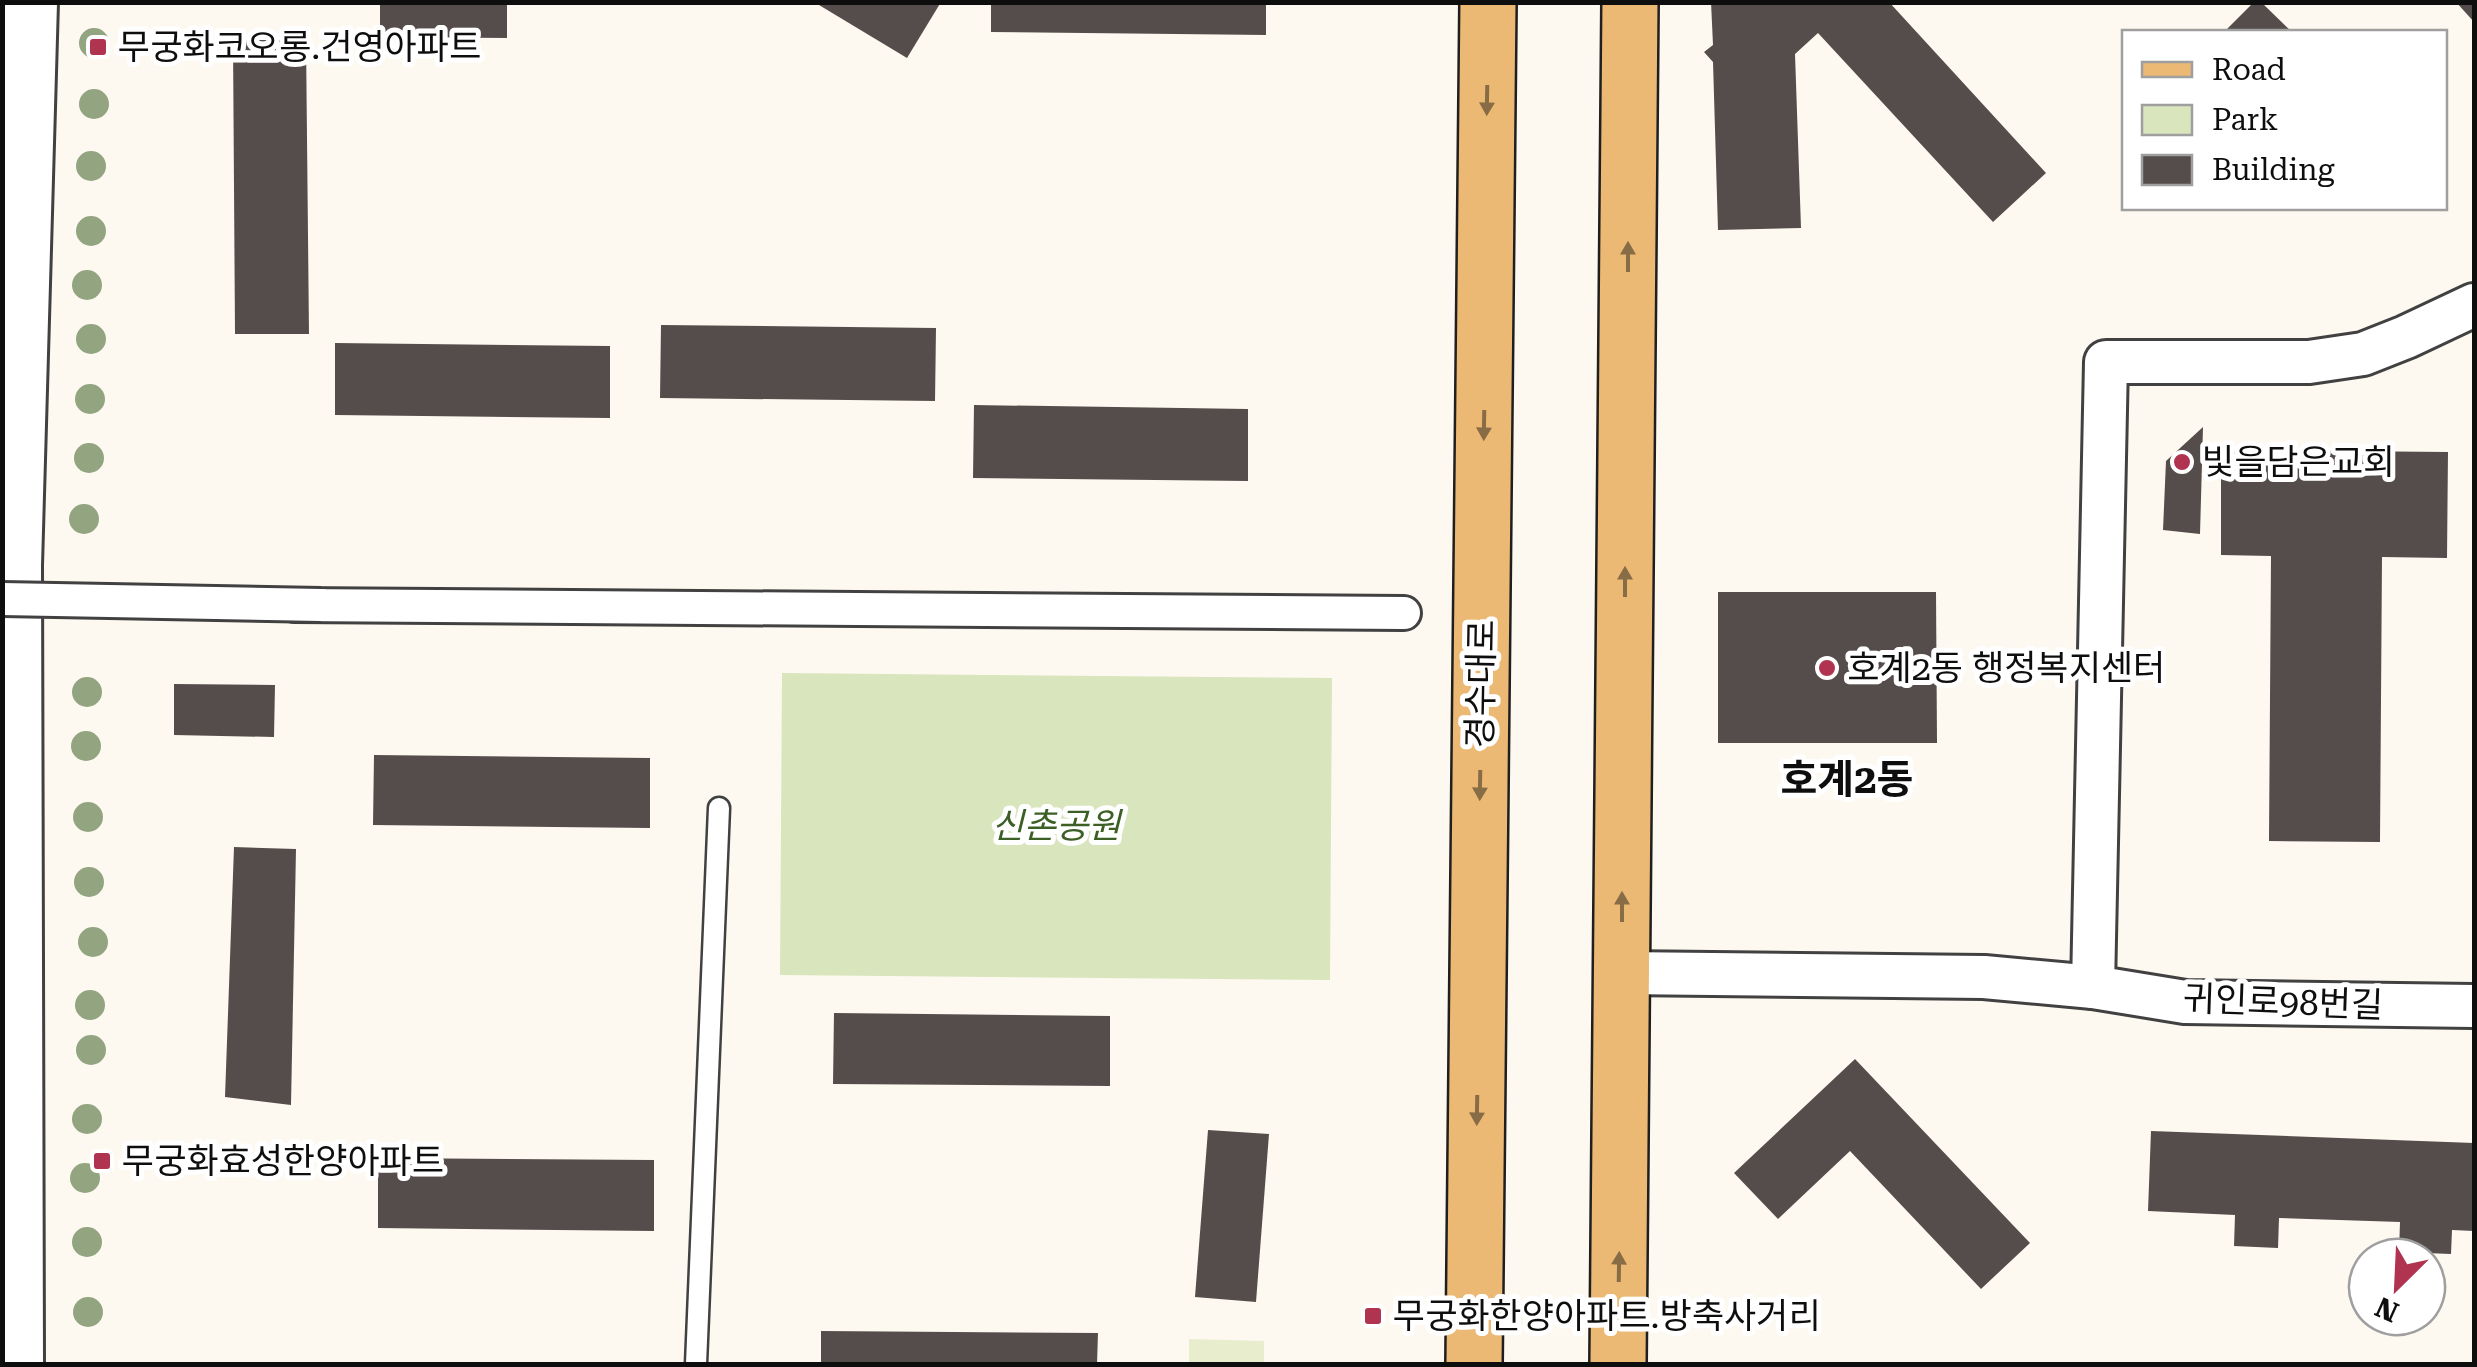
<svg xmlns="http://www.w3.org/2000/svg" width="2477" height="1367" viewBox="0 0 2477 1367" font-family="'Roboto Serif','Noto Sans KR',serif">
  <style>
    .green { fill: #d9e5bd }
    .pitch { fill: #e8edce }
    .building { fill: #554d4b }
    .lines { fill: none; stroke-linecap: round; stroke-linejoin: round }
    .service-casing { stroke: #414141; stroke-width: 25 }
    .pedestrian-casing { stroke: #414141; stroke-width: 38 }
    .minor-casing { stroke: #414141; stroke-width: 48 }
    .tertiary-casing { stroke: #414141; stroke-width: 58 }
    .primary-casing { stroke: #1f1f1f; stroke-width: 60 }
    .service { stroke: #fff; stroke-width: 20 }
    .pedestrian { stroke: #fff; stroke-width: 32 }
    .minor { stroke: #fff; stroke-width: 42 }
    .tertiary { stroke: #fff; stroke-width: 52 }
    .primary { stroke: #ebb973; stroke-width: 55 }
    .pedestrian-bridge-casing { stroke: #414141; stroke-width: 38; stroke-linecap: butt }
    .pedestrian-bridge { stroke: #fff; stroke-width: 32 }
    .tree { fill: #92a480 }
    .oneway { fill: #886c46 }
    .poi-dot { fill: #b0334f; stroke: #fff; stroke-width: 4 }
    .labels { text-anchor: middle; stroke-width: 10; stroke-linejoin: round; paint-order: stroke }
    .poi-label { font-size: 35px; fill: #0e0e0e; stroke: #fff; text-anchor: start }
    .street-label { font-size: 35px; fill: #0e0e0e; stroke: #fff }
    .park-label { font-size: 35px; font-style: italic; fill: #3b5f24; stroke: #fff }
    .quarter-label { font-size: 40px; font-weight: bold; fill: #0e0e0e; stroke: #fff }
  </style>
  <rect width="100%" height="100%" fill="#fdf9f0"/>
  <path class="green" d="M782,673L1332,678L1330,980L780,975Z"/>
  <path class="pitch" d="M1189,1339L1264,1341V1364H1189Z"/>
  <g class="building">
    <path d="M380,2H507V38L380,37Z"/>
    <path d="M814,2H941L907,58Z"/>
    <path d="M991,2H1266V35L991,32Z"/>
    <path d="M1711,2H1889L2046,173L1993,222L1818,33L1795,54L1801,228L1718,230L1713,62L1704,52L1713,45Z"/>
    <path d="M2254,2H2261L2292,32H2224Z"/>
    <path d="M2456,2H2474V22Z"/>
    <path d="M233,40H306L309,334H235Z"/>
    <path d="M661,325L936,328L935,401L660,398Z"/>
    <path d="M335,343L610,346V418L335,415Z"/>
    <path d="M974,405L1248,409V481L973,478Z"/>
    <path d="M2203,427L2200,534L2163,530L2166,461Z"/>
    <path d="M2221,450L2448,452L2447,558L2382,557L2380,842L2269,841L2271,556L2221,555Z"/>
    <path d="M1718,592H1936L1937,743H1718Z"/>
    <path d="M174,684L275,685L274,737L174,735Z"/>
    <path d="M374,755L650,758V828L373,825Z"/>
    <path d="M234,847L296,849L291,1105L225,1097Z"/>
    <path d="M834,1013L1110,1016V1086L833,1084Z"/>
    <path d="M1855,1059L2030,1243L1981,1289L1850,1151L1778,1219L1734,1173Z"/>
    <path d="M1208,1130L1269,1134L1256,1302L1195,1297Z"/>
    <path d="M2151,1131L2474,1143V1231L2452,1230L2451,1254L2399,1252L2400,1222L2279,1218L2278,1248L2234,1246L2235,1215L2148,1211Z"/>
    <path d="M378,1158L654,1160V1231L378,1228Z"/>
    <path d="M821,1331L1098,1333L1097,1364H821Z"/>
  </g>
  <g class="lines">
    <defs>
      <path id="service" d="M696,1364L719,808"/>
      <path id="pedestrian" d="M294,605L1404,613"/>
      <g id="minor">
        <path d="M1622,973L1984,977L2093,987L2185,1002L2474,1006"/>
        <path d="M2093,987L2106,362H2309L2363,354L2406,337L2474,305"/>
      </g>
      <path id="tertiary" d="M17,1364L15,565L31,2"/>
      <g id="primary">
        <path d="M1474,1364L1488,2"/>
        <path d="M1618,1364L1630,2"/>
      </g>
    </defs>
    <use href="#service" class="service-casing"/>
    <use href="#pedestrian" class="pedestrian-casing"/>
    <use href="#minor" class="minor-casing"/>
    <use href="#tertiary" class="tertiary-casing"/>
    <use href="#primary" class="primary-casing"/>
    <use href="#service" class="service"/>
    <use href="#pedestrian" class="pedestrian"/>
    <use href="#minor" class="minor"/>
    <use href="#tertiary" class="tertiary"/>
    <use href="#primary" class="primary"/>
    <defs>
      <path id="pedestrian-bridge" d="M2,599L321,605"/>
    </defs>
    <use href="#pedestrian-bridge" class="pedestrian-bridge-casing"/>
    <use href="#pedestrian-bridge" class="pedestrian-bridge"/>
  </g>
  <g class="tree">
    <circle cx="94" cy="43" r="15"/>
    <circle cx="94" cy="104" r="15"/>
    <circle cx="91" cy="166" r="15"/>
    <circle cx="91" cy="231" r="15"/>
    <circle cx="87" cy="285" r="15"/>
    <circle cx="91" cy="339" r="15"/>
    <circle cx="90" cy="399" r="15"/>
    <circle cx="89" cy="458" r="15"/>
    <circle cx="84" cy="519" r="15"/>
    <circle cx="87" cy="692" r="15"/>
    <circle cx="86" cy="746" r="15"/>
    <circle cx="88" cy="817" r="15"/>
    <circle cx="89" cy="882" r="15"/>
    <circle cx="93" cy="942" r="15"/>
    <circle cx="90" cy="1005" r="15"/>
    <circle cx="91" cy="1050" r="15"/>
    <circle cx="87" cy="1119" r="15"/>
    <circle cx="85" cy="1178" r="15"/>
    <circle cx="87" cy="1242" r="15"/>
    <circle cx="88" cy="1312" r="15"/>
  </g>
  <defs><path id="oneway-solid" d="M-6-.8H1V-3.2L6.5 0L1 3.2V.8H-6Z" transform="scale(2.5)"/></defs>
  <g class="oneway">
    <use href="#oneway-solid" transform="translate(1487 100) rotate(91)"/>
    <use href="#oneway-solid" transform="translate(1628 257) rotate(-90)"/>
    <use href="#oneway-solid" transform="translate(1484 425) rotate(91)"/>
    <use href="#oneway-solid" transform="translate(1625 582) rotate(-90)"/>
    <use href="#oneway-solid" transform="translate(1480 785) rotate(91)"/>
    <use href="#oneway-solid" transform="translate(1622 907) rotate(-90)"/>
    <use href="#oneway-solid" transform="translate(1477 1110) rotate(91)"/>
    <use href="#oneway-solid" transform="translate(1619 1267) rotate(-89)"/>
  </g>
  <g class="poi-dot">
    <rect x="88" y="37" width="20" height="20" rx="5"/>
    <circle cx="2182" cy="462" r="10"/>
    <circle cx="1827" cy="668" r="10"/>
    <rect x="92" y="1151" width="20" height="20" rx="5"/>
    <rect x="1363" y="1306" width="20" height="20" rx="5"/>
  </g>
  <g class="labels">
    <g class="poi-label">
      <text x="118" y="59">무궁화코오롱.건영아파트</text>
      <text x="2202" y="474">빛을담은교회</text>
      <text x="1847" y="680">호계2동 행정복지센터</text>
      <text x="122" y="1173">무궁화효성한양아파트</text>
      <text x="1393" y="1328">무궁화한양아파트.방축사거리</text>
    </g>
    <g class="street-label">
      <text transform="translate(1481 684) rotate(-89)" y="12">경수대로</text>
      <text transform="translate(2283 1002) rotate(2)" y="12">귀인로98번길</text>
    </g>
    <g class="park-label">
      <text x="1056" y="838">신촌공원</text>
    </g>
    <g class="quarter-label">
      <text x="1847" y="793">호계2동</text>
    </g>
  </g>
  <rect width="2477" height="1367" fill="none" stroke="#0e0e0e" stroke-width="10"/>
  <rect x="2122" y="30" width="325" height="180" fill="#ffffff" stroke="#9f9f9f" stroke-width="2.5"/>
  <rect x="2142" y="62" width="50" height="15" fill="#ebb973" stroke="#9f9f9f" stroke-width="2.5"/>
  <text x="2212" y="80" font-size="30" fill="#0e0e0e">Road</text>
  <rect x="2142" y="105" width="50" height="30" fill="#d9e5bd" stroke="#9f9f9f" stroke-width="2.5"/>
  <text x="2212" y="130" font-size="30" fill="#0e0e0e">Park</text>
  <rect x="2142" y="155" width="50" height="30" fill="#554d4b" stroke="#9f9f9f" stroke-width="2.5"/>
  <text x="2212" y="180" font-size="30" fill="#0e0e0e">Building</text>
  <g transform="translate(2397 1287) rotate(204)"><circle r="48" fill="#ffffff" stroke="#9f9f9f" stroke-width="2.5"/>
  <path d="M0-8L18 38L0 25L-18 38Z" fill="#b0334f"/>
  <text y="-15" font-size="28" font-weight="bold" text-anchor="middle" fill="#0e0e0e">N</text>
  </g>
</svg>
